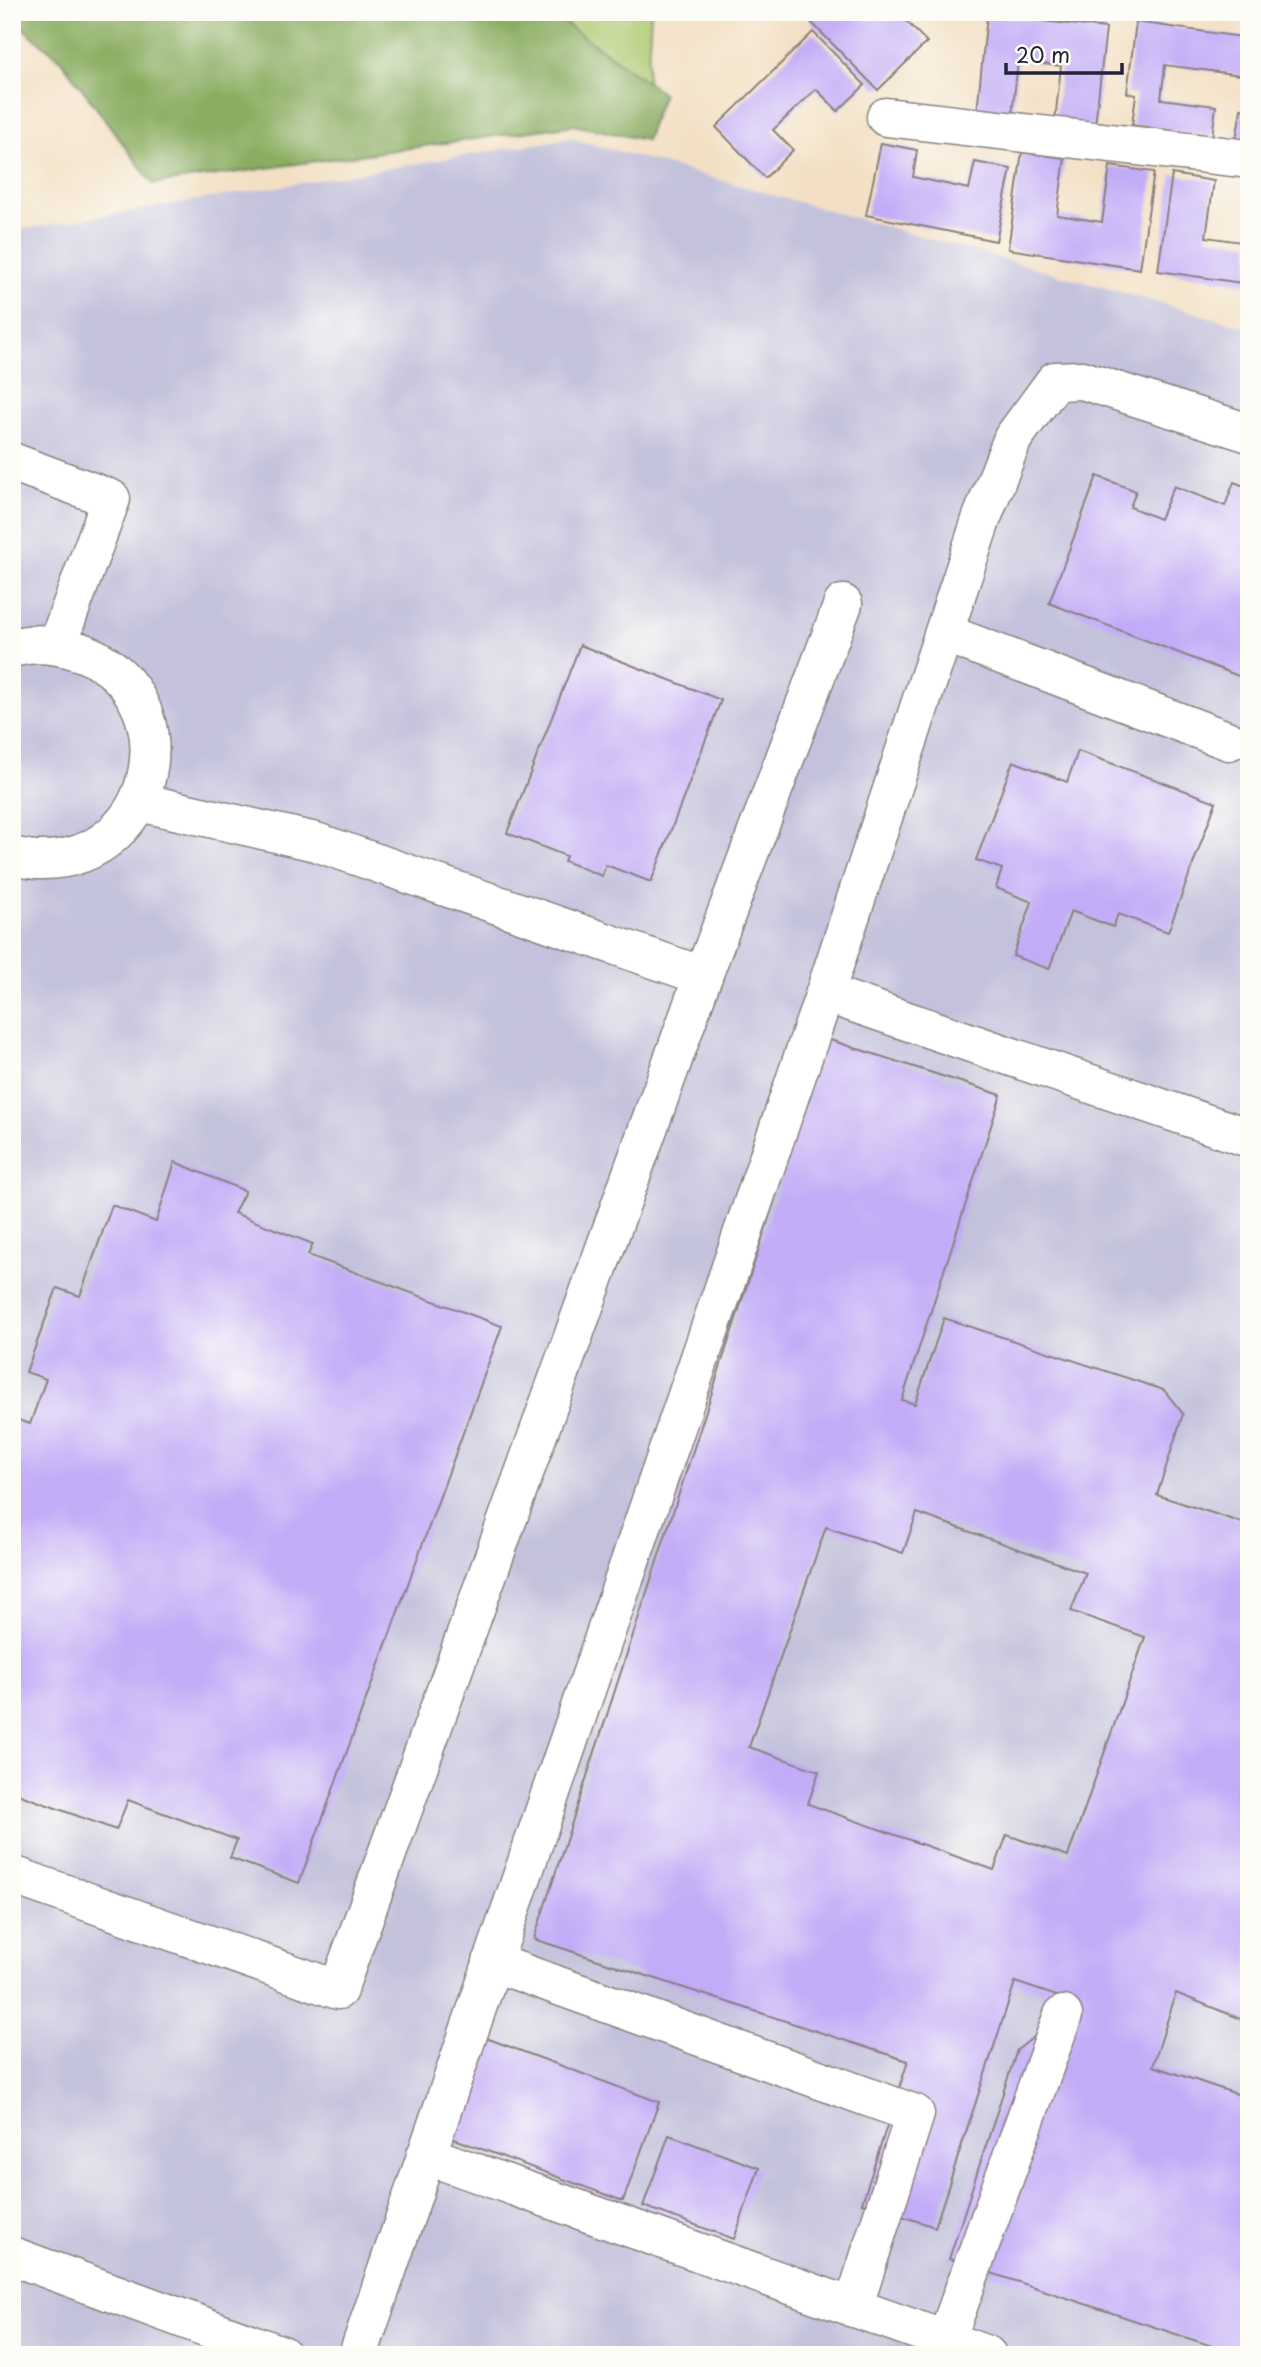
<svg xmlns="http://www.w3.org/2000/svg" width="1261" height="2367" viewBox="0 0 1261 2367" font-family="'Playpen Sans',sans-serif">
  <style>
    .industrial { fill: #c3c1db }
    .green { fill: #adc970; stroke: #687656; stroke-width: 2 }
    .forest { fill: #8aad62; stroke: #56684e; stroke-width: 2 }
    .building { fill: #c2acf7; fill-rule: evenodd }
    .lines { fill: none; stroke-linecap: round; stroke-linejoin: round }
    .minor-casing { stroke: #8a8180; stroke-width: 41 }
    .minor { stroke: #fff; stroke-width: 38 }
  </style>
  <rect width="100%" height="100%" fill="#fdfcf7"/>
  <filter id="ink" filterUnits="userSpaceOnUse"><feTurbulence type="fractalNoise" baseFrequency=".0143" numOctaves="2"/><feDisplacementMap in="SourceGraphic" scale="14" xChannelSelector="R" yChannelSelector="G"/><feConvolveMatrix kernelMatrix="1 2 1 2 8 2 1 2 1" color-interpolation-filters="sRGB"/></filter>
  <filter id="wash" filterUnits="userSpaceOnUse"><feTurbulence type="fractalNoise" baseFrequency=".00686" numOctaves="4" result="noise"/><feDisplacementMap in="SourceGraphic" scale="28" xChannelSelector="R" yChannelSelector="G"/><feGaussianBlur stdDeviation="1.57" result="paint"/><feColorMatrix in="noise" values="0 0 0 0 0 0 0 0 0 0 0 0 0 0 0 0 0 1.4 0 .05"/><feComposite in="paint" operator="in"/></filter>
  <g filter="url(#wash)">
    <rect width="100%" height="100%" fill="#f3e0c4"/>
    <path class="industrial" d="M570,138L1249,328V2355H12V231Z"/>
    <path class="green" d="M549,12H651L647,82Z"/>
    <path class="forest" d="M12,12H549L663,93L646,140L574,125L153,184L60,59L12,19Z"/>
    <g id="blocks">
      <g class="building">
        <path d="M817,12H909L903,18L927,42L878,90L809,20Z"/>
        <path d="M987,15L1106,28L1095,126L1055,121L1061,66L1018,61L1012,116L977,112Z"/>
        <path d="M1136,22L1249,38V76L1165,65L1161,99L1216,106L1212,137L1132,125L1136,95L1127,93Z"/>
        <path d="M813,32L865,85L838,111L816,89L773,130L793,150L765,178L716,127Z"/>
        <path d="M1241,109L1249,110V142L1236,140Z"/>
        <path d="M881,143L917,150L913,177L969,189L975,162L1011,169L996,241L866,215Z"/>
        <path d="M1022,152L1065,158L1057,215L1102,222L1110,166L1154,172L1140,269L1008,249Z"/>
        <path d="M1172,174L1214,181L1206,237L1249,243V284L1158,271Z"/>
        <path d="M1097,476L1136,491L1130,507L1160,519L1174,486L1225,506L1234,482L1249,488V680L1049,603Z"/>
        <path d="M580,645L721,700L651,882L606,865L602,876L564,861L566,856L507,833Z"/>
        <path d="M1078,751L1216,802L1168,932L1118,914L1113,927L1071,911L1049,969L1013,956L1032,902L996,888L1002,869L976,860L1013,761L1067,782Z"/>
        <path d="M827,1039L1001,1095L902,1400L915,1404L944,1318L1164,1390L1183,1414L1157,1495L1249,1525V1771L1241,1797L1249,1800V2022L1176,1993L1153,2066L1249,2098V2355H1239L949,2259L1017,2050L1078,2003L1015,1982L935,2227L862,2203L908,2061L534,1939ZM917,1513L1086,1573L1071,1611L1145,1637L1068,1856L1007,1835L994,1870L808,1804L819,1771L749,1747L826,1527L903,1553Z"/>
        <path d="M175,1162L245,1191L234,1213L313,1244L308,1255L502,1326L299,1883L230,1858L237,1840L128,1800L116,1830L12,1792V1418L30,1424L46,1379L26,1372L57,1288L80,1296L112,1205L156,1222Z"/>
        <path d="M486,2038L659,2102L623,2201L449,2137Z"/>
        <path d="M669,2135L759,2168L734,2239L643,2206Z"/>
      </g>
    </g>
  </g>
  <g filter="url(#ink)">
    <use href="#blocks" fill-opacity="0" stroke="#8a8180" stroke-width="2"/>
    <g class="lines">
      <defs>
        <g id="minor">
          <path d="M886,117L1249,159"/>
          <path d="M12,462L111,499L57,645"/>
          <path d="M944,633L1229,741"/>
          <path d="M12,648C32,642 55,644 75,650C193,687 163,863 39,860C30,860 21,858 12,856"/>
          <path d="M703,976L843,604"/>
          <path d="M825,993L1249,1138"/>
          <path d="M12,1875L338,1990L703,976L316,842L139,802"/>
          <path d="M492,1962L915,2114L853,2308"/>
          <path d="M426,2155L987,2355"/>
          <path d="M12,2256L282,2355"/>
          <path d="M946,2340L1063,2015"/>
          <path d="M358,2355L825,993L981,520L1013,438L1055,381L1082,380L1249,433"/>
        </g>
      </defs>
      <use href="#minor" class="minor-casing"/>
      <use href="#minor" class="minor"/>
    </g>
  </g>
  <rect width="1261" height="2367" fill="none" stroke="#fdfcf7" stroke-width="42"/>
  <path d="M1006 63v10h116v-10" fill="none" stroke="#22223b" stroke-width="3.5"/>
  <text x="1016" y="63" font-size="21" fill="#22223b" stroke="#fdfcf7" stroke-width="5" paint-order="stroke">20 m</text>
</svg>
